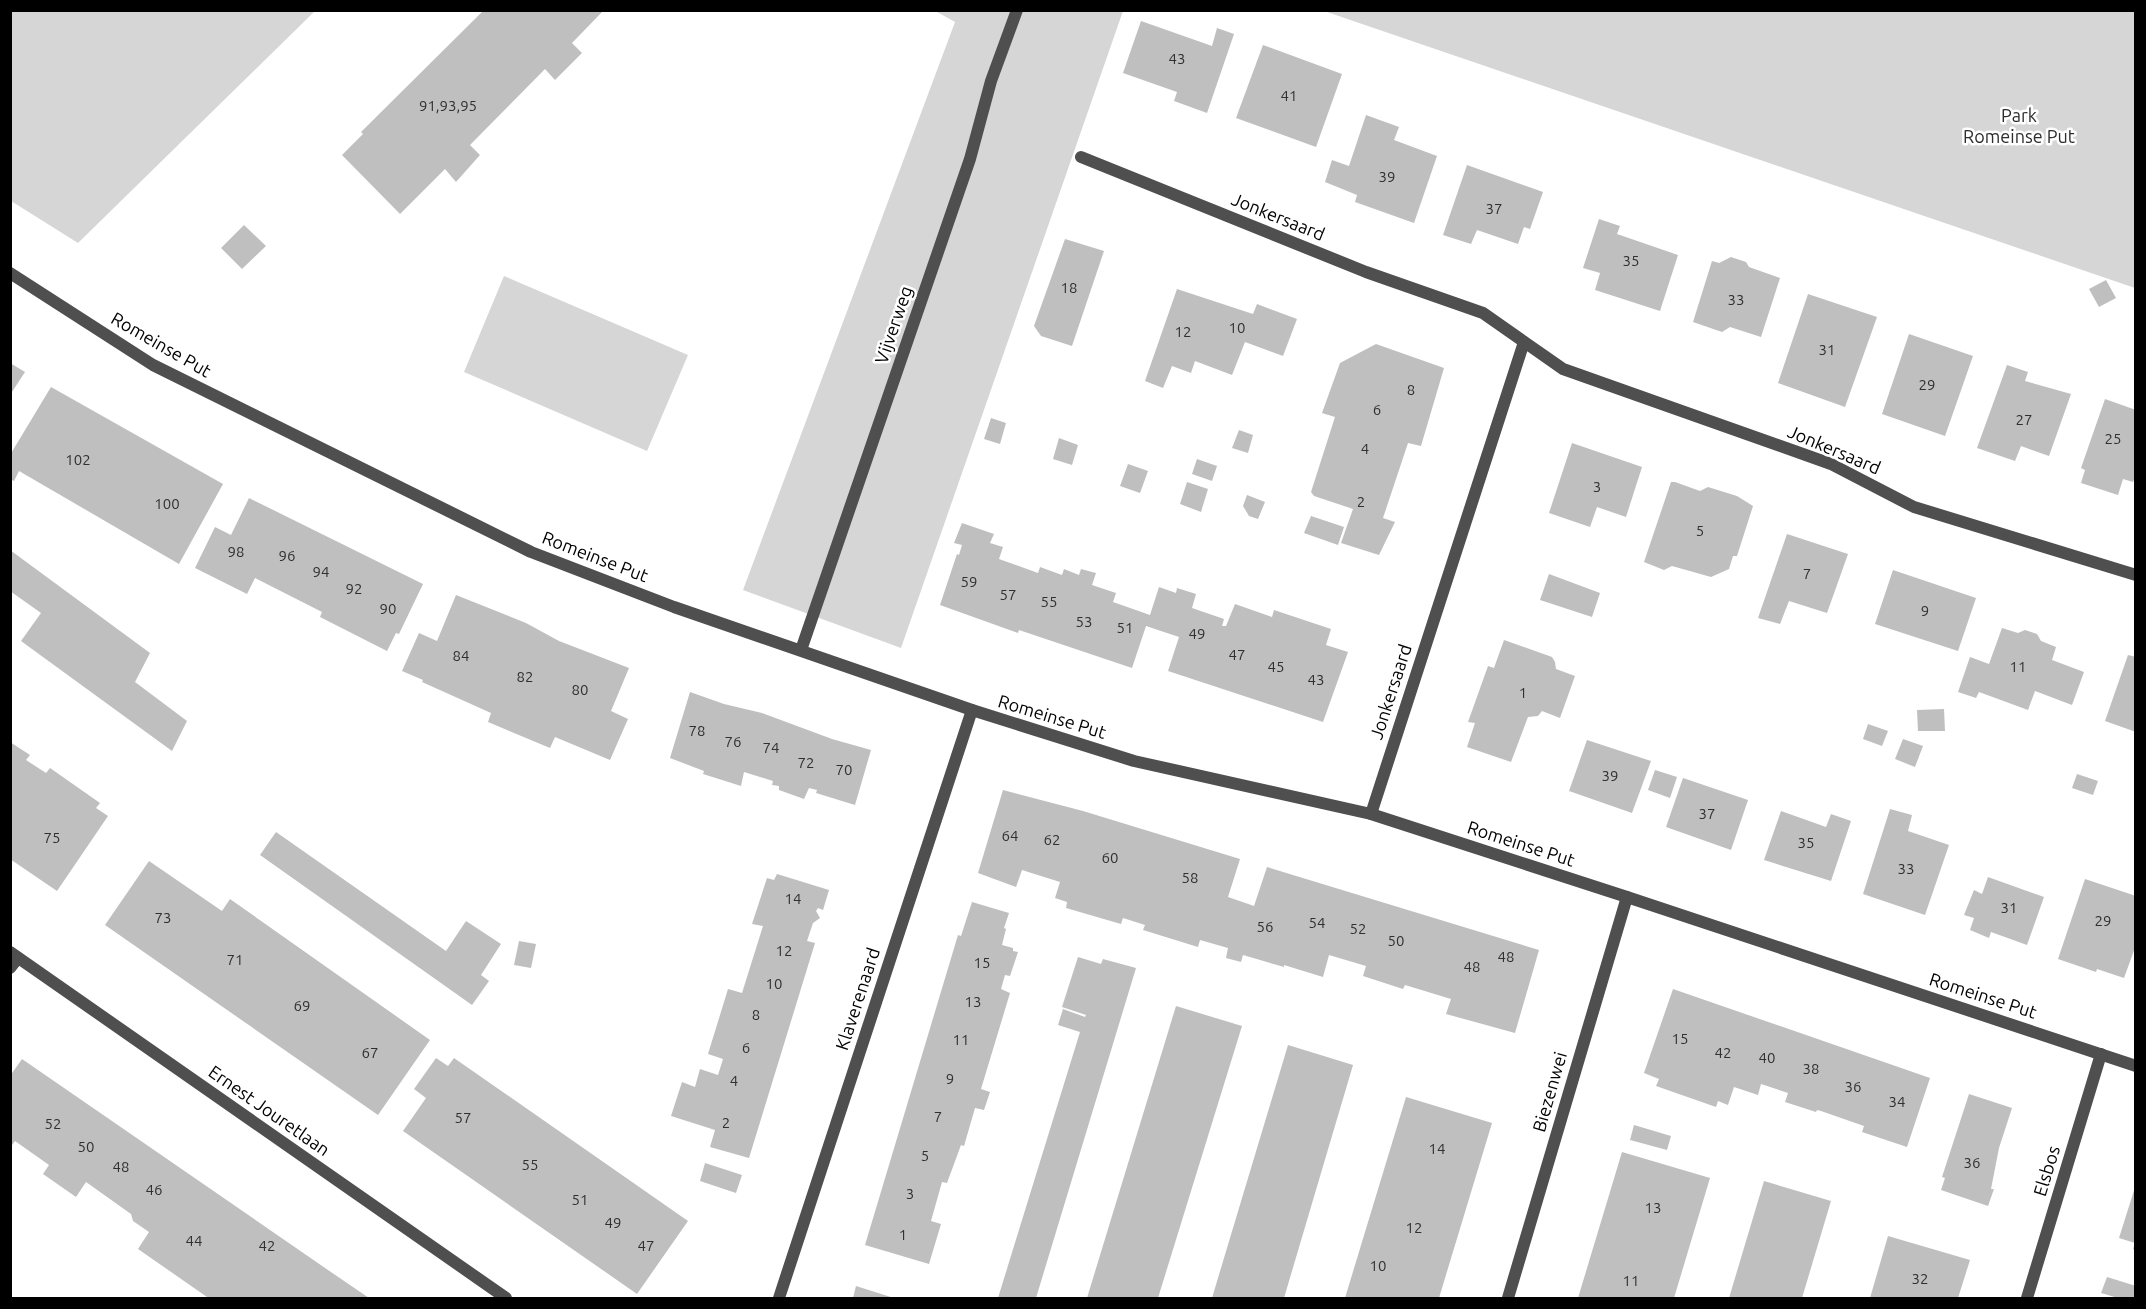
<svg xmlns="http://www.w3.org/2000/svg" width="2146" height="1309" viewBox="0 0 2146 1309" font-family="Ubuntu,sans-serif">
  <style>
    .green { fill: #d6d6d6 }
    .building { fill: #bfbfbf }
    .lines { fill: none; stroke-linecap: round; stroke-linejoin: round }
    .pedestrian { stroke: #4f4f4f; stroke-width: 12 }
    .minor { stroke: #4f4f4f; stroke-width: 12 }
    .labels { text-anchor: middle; stroke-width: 5; stroke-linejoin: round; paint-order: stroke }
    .number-label { font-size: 15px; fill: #303030 }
    .park-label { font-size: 18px; fill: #2d2d2d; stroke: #fff }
    .street-label { font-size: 18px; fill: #000; stroke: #fff }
  </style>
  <rect width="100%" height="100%" fill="#fff"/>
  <g class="green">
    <path d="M10,11L11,10L315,11L78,243L11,201Z"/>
    <path d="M937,11H1123L901,648L743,590L955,22L937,12Z"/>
    <path d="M1324,11H2135V288Z"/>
    <path d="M504,276L688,355L647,451L464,372Z"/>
  </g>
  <g class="building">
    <path d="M484,10H604L572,43L582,53L555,80L545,69L470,145L480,155L456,182L445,169L400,214L342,155L363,134L361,132Z"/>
    <path d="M1141,21L1212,46L1217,28L1234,34L1207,113L1174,101L1177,92L1123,73Z"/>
    <path d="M1263,45L1342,74L1316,147L1236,118Z"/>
    <path d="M1366,115L1399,127L1394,140L1437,156L1414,223L1355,202L1357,195L1325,182L1332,160L1349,166Z"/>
    <path d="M1467,165L1543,192L1530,229L1524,227L1518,244L1477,230L1471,244L1443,235Z"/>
    <path d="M1599,219L1620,226L1617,234L1678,255L1660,311L1595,290L1600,273L1583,268Z"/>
    <path d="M244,225L266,246L242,269L221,248Z"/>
    <path d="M1065,239L1104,251L1072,346L1041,336L1034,326Z"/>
    <path d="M1731,257L1746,262L1749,267L1780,278L1761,337L1730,327L1722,332L1693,322L1712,261L1719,263Z"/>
    <path d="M2106,280L2116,298L2099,307L2089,289Z"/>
    <path d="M1177,289L1253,314L1257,304L1297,319L1283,356L1245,342L1232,375L1195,361L1191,373L1172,366L1163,388L1145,381Z"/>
    <path d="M1808,294L1877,317L1845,407L1778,383Z"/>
    <path d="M1909,334L1973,356L1945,436L1882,414Z"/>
    <path d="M1376,344L1444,368L1421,446L1408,443L1383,518L1395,522L1379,555L1341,543L1353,509L1314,496L1311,492L1335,417L1322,413L1340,363Z"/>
    <path d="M10,363L25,372L10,395Z"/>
    <path d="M2007,365L2028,372L2025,381L2071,394L2049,456L2021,446L2015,461L1977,448Z"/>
    <path d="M51,387L223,484L179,564L19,471L14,481L10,479V455Z"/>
    <path d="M2105,399L2136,410V475L2133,482L2123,479L2118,495L2081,483L2085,470L2081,468Z"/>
    <path d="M991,418L1006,423L1000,444L984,439Z"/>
    <path d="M1239,430L1253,435L1248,453L1232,448Z"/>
    <path d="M1059,438L1078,445L1072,465L1053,459Z"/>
    <path d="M1572,443L1642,467L1626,517L1597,507L1590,527L1549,513Z"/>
    <path d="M1197,459L1217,466L1212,481L1192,474Z"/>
    <path d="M1128,464L1148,471L1140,493L1120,486Z"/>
    <path d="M1187,482L1208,489L1201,512L1180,504Z"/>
    <path d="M1671,482H1675L1700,491L1708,487L1737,496L1753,506L1737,556H1733L1729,569L1711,577L1672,566L1664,570L1644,562Z"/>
    <path d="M1247,495L1265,502L1258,519L1249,516L1243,506Z"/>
    <path d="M249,498L423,584L399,634L396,633L387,651L320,617L322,612L255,578L247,594L195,568L215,527L231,535Z"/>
    <path d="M1311,516L1344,527L1338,545L1304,533Z"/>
    <path d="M962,523L994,534L990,543L1003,547L999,559L1038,573L1040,567L1062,575L1064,569L1079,575L1081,569L1096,573L1092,585L1116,593L1113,602L1150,615L1159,587L1176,593L1177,588L1196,594L1192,608L1224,619L1222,626H1226L1235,604L1272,617L1274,610L1331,629L1326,645L1348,652L1323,722L1168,671L1179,637L1146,626L1132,668L1019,630L1018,633L940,605L957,554L959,555L962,545L954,543Z"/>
    <path d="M1787,534L1848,554L1827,613L1789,601L1780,624L1758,618Z"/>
    <path d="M10,550L150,653L135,682L187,721L172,751L21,641L41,613L10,591Z"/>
    <path d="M1893,570L1976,598L1958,651L1875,624Z"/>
    <path d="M1549,574L1600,593L1592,617L1540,600Z"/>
    <path d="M456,595L526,623L559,641L629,668L611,711L628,719L610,760L555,737L550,748L488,722L491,713L422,682L423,680L402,671L419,633L437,641Z"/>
    <path d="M2002,628L2018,633L2025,630L2037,634L2041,641L2056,647L2052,660L2084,672L2072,705L2035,691L2028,710L1979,692L1976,698L1958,692L1970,657L1989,664Z"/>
    <path d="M1504,640L1552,657L1555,662L1556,669L1575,676L1560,718L1542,711L1538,716L1528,717L1511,762L1467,747L1475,723L1468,722L1488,666L1494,668Z"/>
    <path d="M2128,655L2136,657V732L2105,721Z"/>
    <path d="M690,692L724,704L762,713L832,739L871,750L855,805L816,793L817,790L809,788L804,799L779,790V786L772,785L773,781L744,772L741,786L703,774L704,771L670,758Z"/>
    <path d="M1944,709L1945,731H1918L1917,710Z"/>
    <path d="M1868,724L1888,731L1882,746L1863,739Z"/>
    <path d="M1903,739L1923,746L1915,767L1895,759Z"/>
    <path d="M1587,740L1651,761L1632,813L1569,791Z"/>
    <path d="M10,742L30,755L26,760L46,773L50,768L100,803L96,808L108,816L57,891L10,859Z"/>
    <path d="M1655,770L1677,777L1670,798L1648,790Z"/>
    <path d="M2077,774L2098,781L2093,795L2072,788Z"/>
    <path d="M1683,778L1748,800L1731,850L1666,827Z"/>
    <path d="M1003,790L1083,811L1240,859L1228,897L1254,906L1267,867L1539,950L1515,1033L1446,1014L1451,999L1405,985L1403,989L1363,976L1366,966L1329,955L1323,977L1284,965V967L1243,955L1241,962L1226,958L1228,948L1200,940L1198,947L1143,930L1145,925L1123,918L1121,924L1066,908L1067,902L1055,898L1060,882L1022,870L1016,887L978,873Z"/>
    <path d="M1890,809L1912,815L1908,831L1949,845L1925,915L1863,894Z"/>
    <path d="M1781,811L1826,827L1831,814L1851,821L1831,881L1764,860Z"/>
    <path d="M276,832L446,951L466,921L501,944L481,975L489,981L472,1005L260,855Z"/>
    <path d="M149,861L222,911L230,899L430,1040L378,1115L105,925Z"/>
    <path d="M777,874L829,890L823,910L818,908L816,911L820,918L813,923L807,941L815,943L749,1158L710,1147L715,1130L671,1116L682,1082L695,1087L700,1069L718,1075L723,1059L708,1054L728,989L742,993L763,926L752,924L767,878L774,880Z"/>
    <path d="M1988,877L2044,897L2027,945L1991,932L1989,938L1970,930L1974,918L1964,915L1974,890L1982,894Z"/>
    <path d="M2085,879L2136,896V945L2124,978L2097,969L2096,972L2058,959Z"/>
    <path d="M972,902L1009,913L1004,928L1006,929L1002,945L1013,948V951L1018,952L1010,976L1005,975L1001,989L1010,993L981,1089L990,1092L984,1110L975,1108L964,1146L961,1145L947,1183L942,1182L931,1221L941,1224L929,1264L865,1245L958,935L961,936Z"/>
    <path d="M519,941L536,944L531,968L514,965Z"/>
    <path d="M1078,957L1101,964L1103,959L1136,968L1036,1298H998L1080,1032L1058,1025L1063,1009L1085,1017L1086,1015L1062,1007Z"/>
    <path d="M1673,989L1930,1078L1907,1147L1862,1132L1864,1126L1821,1111L1817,1110L1816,1112L1785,1102L1788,1093L1761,1084L1758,1095L1734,1087L1728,1105L1718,1101L1716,1107L1656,1086L1659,1079L1644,1073Z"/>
    <path d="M1176,1006L1242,1026L1158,1298H1087Z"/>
    <path d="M1288,1045L1353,1065L1284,1298H1212Z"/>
    <path d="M436,1058L448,1066L454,1058L688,1221L637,1294L403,1131L426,1098L414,1089Z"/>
    <path d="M22,1059L328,1270L369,1298H209L207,1297L138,1249L149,1232L133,1221L131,1214L86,1182L76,1197L43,1174L49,1165L15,1141L10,1148V1076Z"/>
    <path d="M1969,1094L2012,1108L1999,1148L1991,1189H1994L1988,1206L1941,1190L1945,1178L1942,1177Z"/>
    <path d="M1406,1097L1492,1123L1439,1298H1345Z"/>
    <path d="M1634,1125L1671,1136L1667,1150L1630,1140Z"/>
    <path d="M1622,1152L1710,1178L1674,1298H1578Z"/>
    <path d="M705,1163L742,1175L736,1193L700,1181Z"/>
    <path d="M1764,1181L1831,1201L1802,1298H1729Z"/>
    <path d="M2136,1184V1250L2133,1249L2135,1243L2119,1238Z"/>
    <path d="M1888,1236L1970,1260L1958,1298H1870Z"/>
    <path d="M2107,1277L2136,1286V1298H2118L2101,1293Z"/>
    <path d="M856,1286L894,1298H853Z"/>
  </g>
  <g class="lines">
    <path class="pedestrian" d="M801,650L970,159L991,81L1017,10"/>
    <g class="minor">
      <path d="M1081,157L1366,272L1483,313L1563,369L1831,464L1914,507L2136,575"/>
      <path d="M10,273L153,365L531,552L674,607L972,710L1134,761L1371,814L1627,897L2136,1066"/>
      <path d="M1371,814L1524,342"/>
      <path d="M10,952L506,1298"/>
      <path d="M10,968L18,958"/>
      <path d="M779,1298L972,710"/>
      <path d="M1508,1298L1627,897"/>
      <path d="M2027,1298L2101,1054"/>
    </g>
  </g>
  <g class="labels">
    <g class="number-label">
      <text x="1177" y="64">43</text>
      <text x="1289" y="101">41</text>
      <text x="448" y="111">91,93,95</text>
      <text x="1387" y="182">39</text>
      <text x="1494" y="214">37</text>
      <text x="1631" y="266">35</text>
      <text x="1069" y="293">18</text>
      <text x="1736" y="305">33</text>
      <text x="1237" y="333">10</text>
      <text x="1183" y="337">12</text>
      <text x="1827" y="355">31</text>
      <text x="1927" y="390">29</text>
      <text x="1411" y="395">8</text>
      <text x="1377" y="415">6</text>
      <text x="2024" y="425">27</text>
      <text x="2113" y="444">25</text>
      <text x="1365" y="454">4</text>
      <text x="78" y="465">102</text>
      <text x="1597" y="492">3</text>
      <text x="1361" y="507">2</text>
      <text x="167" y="509">100</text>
      <text x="1700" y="536">5</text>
      <text x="236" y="557">98</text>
      <text x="287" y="561">96</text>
      <text x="321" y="577">94</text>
      <text x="1807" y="579">7</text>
      <text x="969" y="587">59</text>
      <text x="354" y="594">92</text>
      <text x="1008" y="600">57</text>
      <text x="1049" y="607">55</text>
      <text x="388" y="614">90</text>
      <text x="1925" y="616">9</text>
      <text x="1084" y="627">53</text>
      <text x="1125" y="633">51</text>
      <text x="1197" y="639">49</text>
      <text x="1237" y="660">47</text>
      <text x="461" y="661">84</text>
      <text x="1276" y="672">45</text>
      <text x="2018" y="672">11</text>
      <text x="525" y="682">82</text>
      <text x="1316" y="685">43</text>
      <text x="580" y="695">80</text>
      <text x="1523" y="698">1</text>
      <text x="697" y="736">78</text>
      <text x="733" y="747">76</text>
      <text x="771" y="753">74</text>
      <text x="806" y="768">72</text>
      <text x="844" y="775">70</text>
      <text x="1610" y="781">39</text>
      <text x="1707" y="819">37</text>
      <text x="1010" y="841">64</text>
      <text x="52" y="843">75</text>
      <text x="1052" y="845">62</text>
      <text x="1806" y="848">35</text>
      <text x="1110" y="863">60</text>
      <text x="1906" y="874">33</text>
      <text x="1190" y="883">58</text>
      <text x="793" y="904">14</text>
      <text x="2009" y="913">31</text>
      <text x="163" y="923">73</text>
      <text x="2103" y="926">29</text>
      <text x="1317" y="928">54</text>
      <text x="1265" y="932">56</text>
      <text x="1358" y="934">52</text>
      <text x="1396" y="946">50</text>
      <text x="784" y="956">12</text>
      <text x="1506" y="962">48</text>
      <text x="235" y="965">71</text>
      <text x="982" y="968">15</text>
      <text x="1472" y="972">48</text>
      <text x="774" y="989">10</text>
      <text x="973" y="1007">13</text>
      <text x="302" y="1011">69</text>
      <text x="756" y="1020">8</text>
      <text x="1680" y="1044">15</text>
      <text x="961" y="1045">11</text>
      <text x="746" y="1053">6</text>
      <text x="370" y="1058">67</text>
      <text x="1723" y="1058">42</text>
      <text x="1767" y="1063">40</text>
      <text x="1811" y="1074">38</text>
      <text x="950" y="1084">9</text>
      <text x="734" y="1086">4</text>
      <text x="1853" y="1092">36</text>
      <text x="1897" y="1107">34</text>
      <text x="938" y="1122">7</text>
      <text x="463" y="1123">57</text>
      <text x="726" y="1128">2</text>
      <text x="53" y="1129">52</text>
      <text x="86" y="1152">50</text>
      <text x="1437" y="1154">14</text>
      <text x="925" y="1161">5</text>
      <text x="1972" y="1168">36</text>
      <text x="530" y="1170">55</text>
      <text x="121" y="1172">48</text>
      <text x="154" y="1195">46</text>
      <text x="910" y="1199">3</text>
      <text x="580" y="1205">51</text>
      <text x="1653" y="1213">13</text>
      <text x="613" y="1228">49</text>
      <text x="1414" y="1233">12</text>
      <text x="903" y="1240">1</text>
      <text x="194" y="1246">44</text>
      <text x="267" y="1251">42</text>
      <text x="646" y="1251">47</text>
      <text x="1378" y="1271">10</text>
      <text x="1920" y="1284">32</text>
      <text x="1631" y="1286">11</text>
    </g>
    <g class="park-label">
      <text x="2019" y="122">Park<tspan x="2019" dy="21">Romeinse Put</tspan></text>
    </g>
    <g class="street-label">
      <text transform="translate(1278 217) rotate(22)" y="6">Jonkersaard</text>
      <text transform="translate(894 325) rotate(-71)" y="6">Vijverweg</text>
      <text transform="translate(161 345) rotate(30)" y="6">Romeinse Put</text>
      <text transform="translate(1834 450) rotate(23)" y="6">Jonkersaard</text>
      <text transform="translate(595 557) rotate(21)" y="6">Romeinse Put</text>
      <text transform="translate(1391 692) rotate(-72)" y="6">Jonkersaard</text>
      <text transform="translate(1052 717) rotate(17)" y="6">Romeinse Put</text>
      <text transform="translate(1521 844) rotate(18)" y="6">Romeinse Put</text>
      <text transform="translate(1983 996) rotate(18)" y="6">Romeinse Put</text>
      <text transform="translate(858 999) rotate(-72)" y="6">Klaverenaard</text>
      <text transform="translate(1550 1092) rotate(-74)" y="6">Biezenwei</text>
      <text transform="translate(269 1111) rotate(35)" y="6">Ernest Jouretlaan</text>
      <text transform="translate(2047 1171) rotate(-73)" y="6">Elsbos</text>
    </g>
  </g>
  <rect width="2146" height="1309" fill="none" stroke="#000000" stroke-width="24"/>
</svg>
